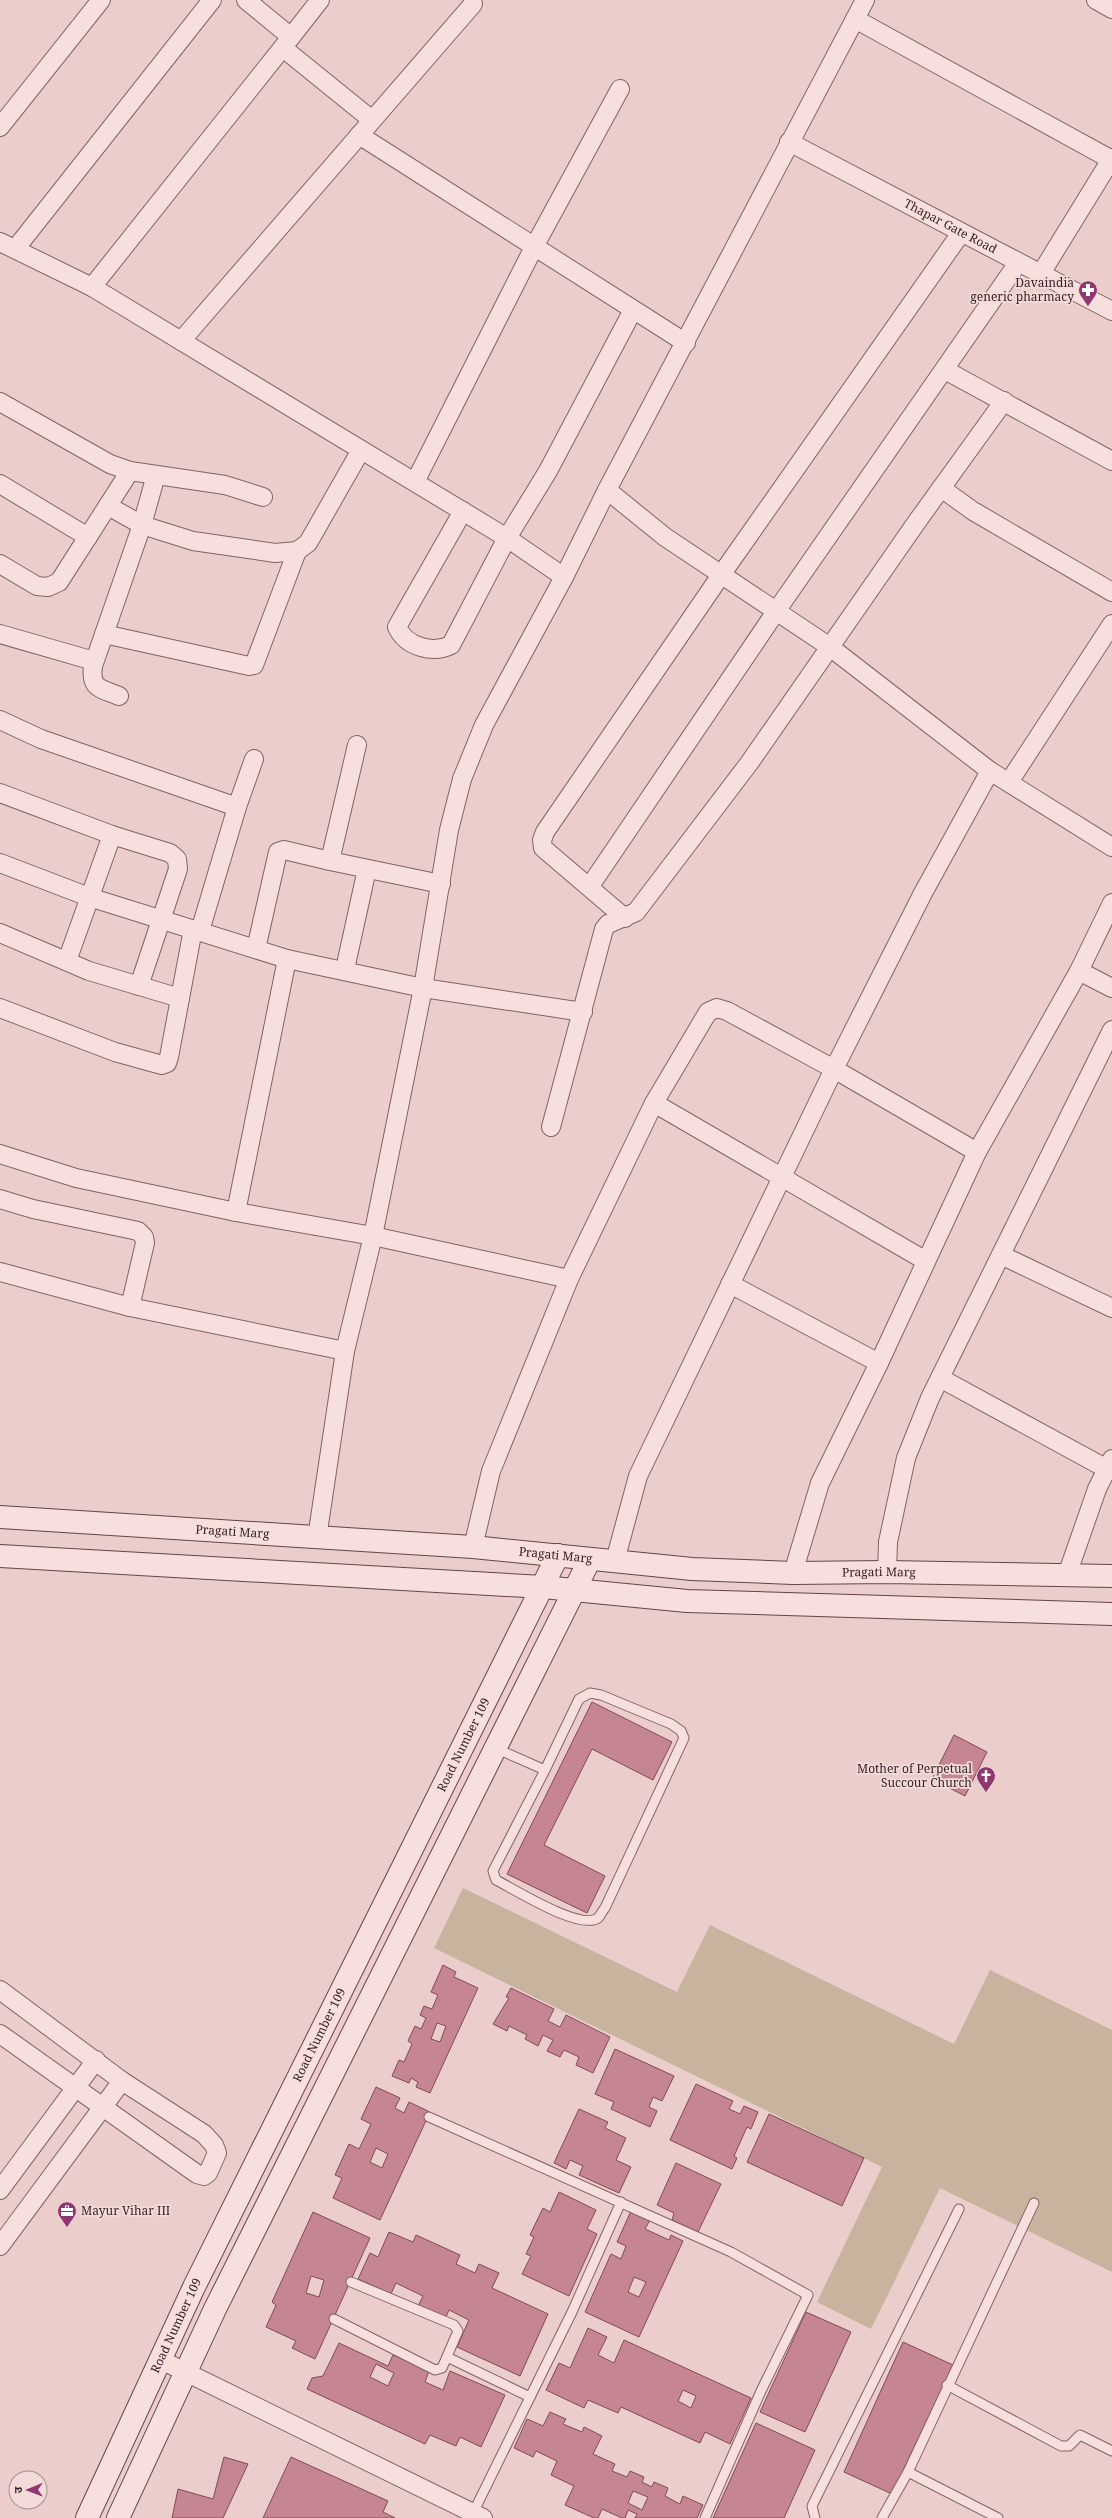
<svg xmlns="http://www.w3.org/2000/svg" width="1112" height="2518" viewBox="0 0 1112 2518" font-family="'Noto Serif','Noto Sans Devanagari',serif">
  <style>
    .green { fill: #c8b39f }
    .building { fill: #c58593; stroke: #824957; fill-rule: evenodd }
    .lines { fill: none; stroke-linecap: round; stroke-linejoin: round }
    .lane-casing { stroke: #866165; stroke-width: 11 }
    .street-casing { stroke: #866165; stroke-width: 20 }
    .secondary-casing { stroke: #684349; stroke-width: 24 }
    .lane { stroke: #f6dfdd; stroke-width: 9 }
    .street { stroke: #f6dfdd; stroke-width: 18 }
    .secondary { stroke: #f6dfdd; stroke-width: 22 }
    .labels { text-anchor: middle; stroke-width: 3.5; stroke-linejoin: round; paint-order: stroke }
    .street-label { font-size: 12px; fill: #382226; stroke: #f3dbda }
    .poi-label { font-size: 12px; fill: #382226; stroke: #f3dbda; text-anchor: end }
  </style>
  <rect width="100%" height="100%" fill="#ebcdcb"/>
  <path class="green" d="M463,1888L677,1992L710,1925L954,2044L990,1970L1112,2030V2272L940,2188L871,2329L817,2302L882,2167L434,1948Z"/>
  <g class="building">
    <path d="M592,1702L672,1742L653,1780L592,1749L544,1845L605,1876L587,1913L507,1874Z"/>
    <path d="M954,1735L987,1752L965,1796L932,1779Z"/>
    <path d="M443,1965L456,1972L454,1977L478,1988L430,2093L416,2087L418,2082L411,2078L409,2083L392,2076L399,2060L404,2062L412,2044L408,2041L415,2026L421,2029L426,2018L420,2015L424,2006L432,2009L438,1995L431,1992ZM437,2023L446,2026L440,2042L431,2039Z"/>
    <path d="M511,1988L554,2009L548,2021L560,2027L566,2015L610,2037L593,2073L576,2065L579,2057L564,2050L560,2057L547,2051L553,2040L543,2035L538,2046L525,2039L527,2035L509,2026L507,2031L493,2024L509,1998L506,1997Z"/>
    <path d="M615,2049L674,2076L662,2101L653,2097L649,2107L657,2111L650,2127L611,2109L614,2102L595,2094Z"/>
    <path d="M696,2084L733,2101L729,2109L740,2114L744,2106L758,2112L751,2129L747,2127L734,2156L737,2158L732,2169L670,2140Z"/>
    <path d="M376,2087L400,2098L395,2108L404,2113L409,2102L430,2112L380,2220L333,2198L342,2178L335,2175L349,2144L359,2149L371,2124L361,2119ZM376,2148L388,2154L382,2168L370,2162Z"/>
    <path d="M579,2109L608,2122L605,2128L626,2138L616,2160L631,2167L619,2193L579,2175L583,2166L570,2160L566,2169L554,2163Z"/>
    <path d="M769,2114L864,2158L842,2206L747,2162Z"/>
    <path d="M676,2163L721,2184L698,2232L672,2220L674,2213L657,2205Z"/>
    <path d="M559,2192L596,2210L587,2229L597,2234L569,2296L522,2274L531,2256L526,2254L534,2237L530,2235L543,2208L550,2212Z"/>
    <path d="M631,2211L650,2220L645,2229L669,2240L671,2235L683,2241L639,2337L585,2312L611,2254L621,2259L626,2246L617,2242ZM634,2277L646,2282L639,2297L628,2292Z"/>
    <path d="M313,2212L370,2238L315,2359L292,2348L296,2341L266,2327L276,2305L272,2302ZM311,2276L324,2280L319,2297L306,2293Z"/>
    <path d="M389,2232L413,2242L416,2235L460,2255L456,2264L475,2273L479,2264L499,2273L492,2288L548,2314L520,2376L457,2347L469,2320L449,2310L445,2319L418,2306L423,2296L396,2283L391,2294L358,2279L370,2253L378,2257Z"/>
    <path d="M806,2312L851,2332L805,2432L760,2412Z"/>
    <path d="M588,2328L607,2337L598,2355L614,2363L624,2340L751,2398L730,2444L705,2432L700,2443L621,2407L618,2413L588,2400L584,2408L546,2390L559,2363L570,2368ZM683,2390L696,2396L691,2408L678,2401Z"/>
    <path d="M903,2342L953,2365L892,2494L844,2472Z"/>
    <path d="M339,2343L388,2366L393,2355L429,2371L425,2382L443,2390L450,2371L505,2395L481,2447L460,2437L456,2446L430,2435L425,2444L307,2389L312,2378L323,2376ZM376,2364L394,2373L388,2386L370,2377Z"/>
    <path d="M550,2412L566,2419L563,2424L582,2432L584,2427L602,2436L593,2454L615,2464L612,2471L627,2477L630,2471L644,2477L642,2482L652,2487L654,2482L668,2488L665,2496L680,2504L683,2496L703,2505L697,2518H635L637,2514L628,2510L625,2518H622L602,2509L598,2518H594L565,2505L574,2486L551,2475L557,2461L536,2451L533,2457L514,2448L527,2419L543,2426ZM633,2491L648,2497L642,2510L628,2503Z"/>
    <path d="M756,2423L815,2450L784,2518H713Z"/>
    <path d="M224,2457L248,2464L223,2518H172L178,2489L213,2499Z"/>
    <path d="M291,2457L388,2501L383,2512L395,2518H263Z"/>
  </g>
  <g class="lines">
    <defs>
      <g id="lane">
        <path d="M495,1748L545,1770L579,1699L590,1693L601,1695L671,1724L681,1731L684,1738L605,1908C603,1910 600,1916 598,1918C580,1931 514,1889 496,1880L493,1871L545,1770"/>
        <path d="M429,2117L731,2252L808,2295L761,2391L705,2518"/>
        <path d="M334,2319L435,2370L442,2368L458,2331L454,2325L351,2282"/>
        <path d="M447,2357L530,2397"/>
        <path d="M947,2385L1061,2446H1069L1080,2435L1112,2451"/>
        <path d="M908,2472L998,2518"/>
        <path d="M473,2513L572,2312L621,2202"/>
        <path d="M815,2518L812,2506L959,2209"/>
        <path d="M882,2518L908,2472L1034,2203"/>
      </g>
      <g id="street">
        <path d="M1096,0L1112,9"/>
        <path d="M855,19L1112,160"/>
        <path d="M291,37L320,0"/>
        <path d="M283,48L372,120"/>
        <path d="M0,127L101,0"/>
        <path d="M359,135L686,343"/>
        <path id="s1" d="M789,142L1112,311"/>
        <path d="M0,242L92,287L507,538L564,577"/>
        <path d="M16,248L212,0"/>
        <path d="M1040,275L1112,158"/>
        <path d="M92,287L291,37L246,0"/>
        <path d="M181,341L473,4"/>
        <path d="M945,370L1112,461"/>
        <path d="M0,402L110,464L130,471L225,485L263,497"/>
        <path d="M415,482L534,247L620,89"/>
        <path d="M0,484L88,537"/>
        <path d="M941,488L973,511L1112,592"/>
        <path d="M607,490L665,537L830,647L990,771L1112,847"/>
        <path d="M108,506L142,525L193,541L275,553L297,551L308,543L361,450"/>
        <path d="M463,511L397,627C406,647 433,654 451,645L507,538L548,471L633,310"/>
        <path d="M0,564L37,586L48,587L59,582L130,471"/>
        <path d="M0,634L94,661"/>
        <path d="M104,634L249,666L254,665L297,551"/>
        <path d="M119,696C100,688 90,689 93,666L142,525L156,475"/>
        <path d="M0,720L41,739L237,807"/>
        <path d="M357,745L330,861L441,884"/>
        <path d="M1009,782L1112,624"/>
        <path d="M0,793L112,835L170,853L177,859L178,869L139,986"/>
        <path d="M0,863L89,897L287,959L423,988L583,1012"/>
        <path d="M590,886L777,610L1018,263"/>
        <path d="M625,918L543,848L542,840L545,832L721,575L961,233"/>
        <path d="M200,931L237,807L254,759"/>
        <path d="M0,933L89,971L180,998"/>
        <path d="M256,949L278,852L284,850L330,861"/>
        <path d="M67,961L112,835"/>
        <path d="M345,969L367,869"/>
        <path d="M1079,971L1112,988"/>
        <path d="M0,1008L115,1052L162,1065L167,1063L169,1057L193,929"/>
        <path d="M654,1103L926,1261"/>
        <path d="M551,1127L604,929L608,924L636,912L750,762L916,523L1004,401"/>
        <path d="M0,1154L76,1178L236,1212L373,1236L569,1279"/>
        <path d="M0,1199L33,1209L138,1231L144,1237L145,1243L130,1307"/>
        <path d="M236,1212L287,959"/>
        <path d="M1001,1255L1112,1308"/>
        <path d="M0,1272L130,1307L345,1351"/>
        <path d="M730,1284L879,1363"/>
        <path d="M940,1378L1107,1469"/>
        <path d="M317,1538L345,1351L373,1236L423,988L449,830L462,779L484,725L564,577L607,490L865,0"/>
        <path d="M473,1547L491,1471L569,1279L654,1103L708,1012L717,1008L727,1011L834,1069L977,1152"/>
        <path d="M615,1561L638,1476L834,1069L923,893L990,771"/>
        <path d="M887,1572L888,1542L906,1458L930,1398L1112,1030"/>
        <path d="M793,1573L820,1483L879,1363L977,1152L1079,971L1112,903"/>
        <path d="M1067,1575L1097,1489L1112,1459"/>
        <path d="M0,1990L122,2081L204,2134L214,2145L217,2153L208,2173L204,2176L197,2174L0,2034"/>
        <path d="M0,2190L96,2060"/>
        <path d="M0,2246L122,2081"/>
        <path d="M161,2360L483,2518"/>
      </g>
      <g id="secondary">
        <path id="s2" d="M0,1517L473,1547L692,1569L793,1573L887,1572L1112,1576"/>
        <path d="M0,1556L543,1587L687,1601L1112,1614"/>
        <path id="s3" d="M87,2518L194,2287L558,1555"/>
        <path d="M118,2518L215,2309L590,1559"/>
      </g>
    </defs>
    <use href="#lane" class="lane-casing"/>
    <use href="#street" class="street-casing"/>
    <use href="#secondary" class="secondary-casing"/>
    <use href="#lane" class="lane"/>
    <use href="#street" class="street"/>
    <use href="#secondary" class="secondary"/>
  </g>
  <defs>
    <symbol id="pharmacy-pin" viewBox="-11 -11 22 30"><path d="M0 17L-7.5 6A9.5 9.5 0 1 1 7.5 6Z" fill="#8f3770" stroke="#f3dbda"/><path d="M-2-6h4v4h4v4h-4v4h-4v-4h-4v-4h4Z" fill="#fff"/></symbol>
    <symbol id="church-pin" viewBox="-11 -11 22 30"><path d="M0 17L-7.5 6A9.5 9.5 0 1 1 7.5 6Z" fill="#8f3770" stroke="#f3dbda"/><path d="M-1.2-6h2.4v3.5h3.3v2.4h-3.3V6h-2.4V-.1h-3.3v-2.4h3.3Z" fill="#fff"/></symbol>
    <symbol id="office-pin" viewBox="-11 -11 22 30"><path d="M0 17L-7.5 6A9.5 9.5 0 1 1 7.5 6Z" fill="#8f3770" stroke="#f3dbda"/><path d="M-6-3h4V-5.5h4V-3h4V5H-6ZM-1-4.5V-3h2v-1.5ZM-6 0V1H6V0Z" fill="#fff"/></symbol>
  </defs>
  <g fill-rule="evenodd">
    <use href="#pharmacy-pin" x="1077" y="279" width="22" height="30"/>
    <use href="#church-pin" x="975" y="1765" width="22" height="30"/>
    <use href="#office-pin" x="56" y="2200" width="22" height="30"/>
  </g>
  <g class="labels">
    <g class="street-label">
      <text dy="4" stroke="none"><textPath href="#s1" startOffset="182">Thapar Gate Road</textPath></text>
      <text dy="4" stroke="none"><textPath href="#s2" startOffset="233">Pragati Marg</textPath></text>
      <text dy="4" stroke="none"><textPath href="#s2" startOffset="557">Pragati Marg</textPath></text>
      <text dy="4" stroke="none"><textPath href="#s2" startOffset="881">Pragati Marg</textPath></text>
      <text dy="4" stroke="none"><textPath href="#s3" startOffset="860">Road Number 109</textPath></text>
      <text dy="4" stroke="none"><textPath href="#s3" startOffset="536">Road Number 109</textPath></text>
      <text dy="4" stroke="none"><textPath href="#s3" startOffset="212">Road Number 109</textPath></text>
    </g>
    <g class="poi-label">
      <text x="1074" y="287">Davaindia<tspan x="1074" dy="14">generic pharmacy</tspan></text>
      <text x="972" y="1773">Mother of Perpetual<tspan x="972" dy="14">Succour Church</tspan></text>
      <text x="81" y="2215" text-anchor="start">Mayur Vihar III</text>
    </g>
  </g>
  <g transform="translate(28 2490) rotate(269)"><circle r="19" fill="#f3dbda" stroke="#a89192"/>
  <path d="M0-3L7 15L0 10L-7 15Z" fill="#8f3770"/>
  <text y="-6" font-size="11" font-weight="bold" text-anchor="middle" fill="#382226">उ</text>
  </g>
</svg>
